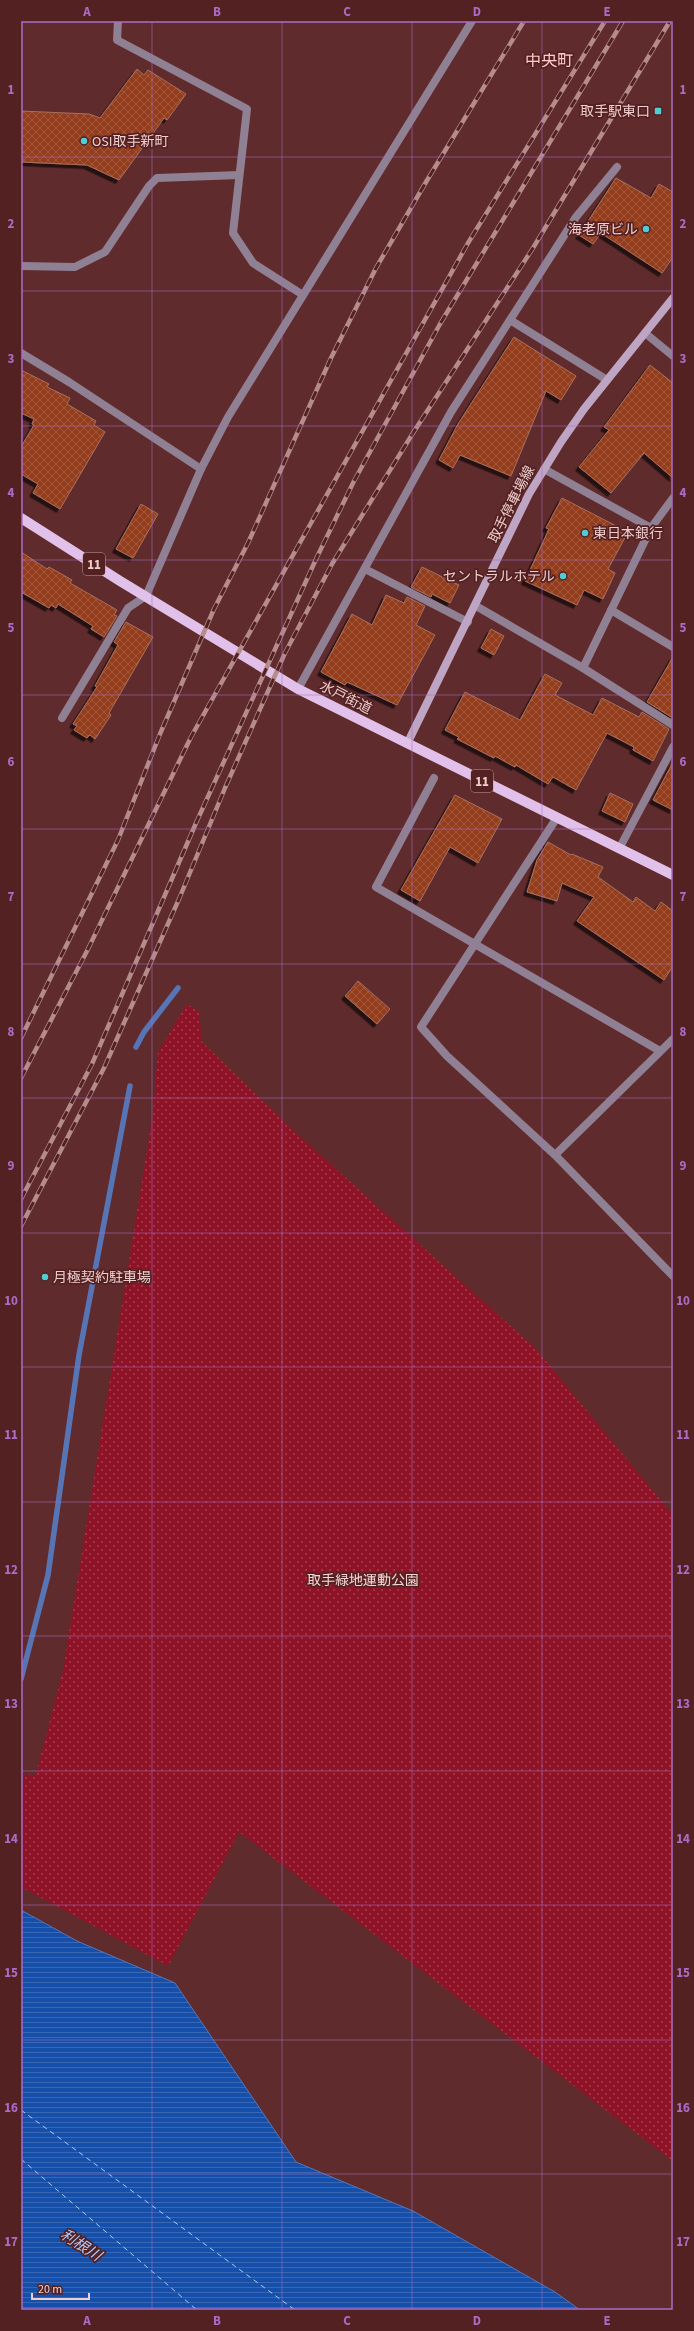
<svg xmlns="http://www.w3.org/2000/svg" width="694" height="2331" viewBox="0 0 694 2331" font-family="'Source Sans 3','Noto Sans JP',sans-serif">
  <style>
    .park { fill: url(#park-dots) }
    .water { fill: url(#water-rules); stroke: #5775b4 }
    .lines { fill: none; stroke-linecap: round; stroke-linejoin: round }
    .stream { stroke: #5775b4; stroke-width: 5.5 }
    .ferry { stroke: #aeccfc; stroke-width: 1; stroke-dasharray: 5 4; stroke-linecap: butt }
    .building { fill: url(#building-cross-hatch); stroke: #a7705d; filter: url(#shadow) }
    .minor { stroke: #908094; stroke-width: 8 }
    .tertiary { stroke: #908094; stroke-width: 8 }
    .secondary { stroke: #bea5c4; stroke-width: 8 }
    .primary { stroke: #e1c1e9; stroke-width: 10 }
    .rail-casing { stroke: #b58b8c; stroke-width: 4.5 }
    .rail { stroke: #542123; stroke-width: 3; stroke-dasharray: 9; stroke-linecap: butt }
    .grid { fill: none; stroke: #a96dc5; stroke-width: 1; stroke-opacity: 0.55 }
    .poi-dot { fill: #51ccd2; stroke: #542123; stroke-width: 1.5 }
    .labels { text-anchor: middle; stroke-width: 3.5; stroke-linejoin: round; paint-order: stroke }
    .shield { fill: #542123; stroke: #c09a9a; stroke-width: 1 }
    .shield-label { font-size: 13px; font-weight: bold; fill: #efcecd }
    .poi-label { font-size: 14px; fill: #efcecd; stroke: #542123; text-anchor: end }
    .street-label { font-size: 14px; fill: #efcecd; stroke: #542123 }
    .park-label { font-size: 14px; fill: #f8d6d5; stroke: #542123 }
    .water-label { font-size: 15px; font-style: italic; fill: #aeccfc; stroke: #542123 }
    .quarter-label { font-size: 16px; fill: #ffcac9; stroke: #542123 }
    .neatline { fill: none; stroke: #a96dc5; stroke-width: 1.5 }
    .grid-label { font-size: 13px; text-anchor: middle; font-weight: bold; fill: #a96dc5 }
  </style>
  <defs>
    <pattern id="park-dots" width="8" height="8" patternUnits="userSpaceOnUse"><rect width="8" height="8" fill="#8f1327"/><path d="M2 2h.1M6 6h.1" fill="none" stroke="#a43f4f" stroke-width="1.8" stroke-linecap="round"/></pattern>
    <pattern id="water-rules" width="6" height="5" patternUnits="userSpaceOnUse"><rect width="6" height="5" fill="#164faa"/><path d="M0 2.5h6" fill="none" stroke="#3867b4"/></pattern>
    <pattern id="building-cross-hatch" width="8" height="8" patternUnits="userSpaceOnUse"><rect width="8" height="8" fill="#943d1c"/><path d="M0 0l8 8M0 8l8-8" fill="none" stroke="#a3583c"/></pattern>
    <filter id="shadow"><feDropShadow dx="-3.5" dy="3.5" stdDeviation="0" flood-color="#0009"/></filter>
  </defs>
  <rect width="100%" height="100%" fill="#602b2d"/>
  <path class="park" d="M187,1004L199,1012L202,1042L295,1132L535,1348L673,1515V2161L239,1832L168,1966L21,1887V1801L25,1774L36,1775L63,1670L153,1113L158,1052Z"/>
  <path class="water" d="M21,1910L77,1941L175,1983L296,2162L413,2211L555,2292L580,2310H21Z"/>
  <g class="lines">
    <g class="stream">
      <path d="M136,1047L144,1032L178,988"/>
      <path d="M21,1679L48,1575L79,1355L130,1086"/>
    </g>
    <g class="ferry">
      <path d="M21,2110L295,2310"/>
      <path d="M21,2159L197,2310"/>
    </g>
  </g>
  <g class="building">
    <path d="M137,69L144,75L148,70L186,94L167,120L164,118L119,180L87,165L21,162V111L89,114L100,118Z"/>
    <path d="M616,178L651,198L659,184L673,192V257L662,273L601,233L593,244L579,235Z"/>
    <path d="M514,337L576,376L561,400L546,391L511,476L460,455L453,468L439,460L458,424Z"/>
    <path d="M650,365L673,383V478L644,453L611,493L579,467L609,430L604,427Z"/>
    <path d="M21,370L49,384L47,387L70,398L67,404L96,421L94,425L105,432L60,509L33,493L38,484L21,474V447L34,425L32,424L34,419L21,413Z"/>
    <path d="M562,498L628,532L608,569L615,573L603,599L584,590L577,605L525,581L549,529L546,528Z"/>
    <path d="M141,504L158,514L133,558L116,549Z"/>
    <path d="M21,552L47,569L49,567L72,580L70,583L117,610L114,615L117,616L104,637L91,629L93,626L58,604L56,608L51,605L49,608L21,592Z"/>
    <path d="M422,567L459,585L450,603L432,594L431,597L411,587Z"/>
    <path d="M386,595L404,603L407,597L425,606L416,625L435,635L397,705L347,682L345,685L321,672L352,614L372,625Z"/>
    <path d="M126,622L153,637L109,713L111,715L95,739L90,735L87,738L74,730L77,726L73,724L97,687L95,686L118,645L114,642Z"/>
    <path d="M491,629L504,636L494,655L481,648Z"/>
    <path d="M673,657V718L647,702Z"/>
    <path d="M545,674L562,683L555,695L593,715L602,698L639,717L642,712L669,729L653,761L633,750L634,747L607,733L576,790L553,777L548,784L516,765L515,767L495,756L494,758L457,739L459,737L445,730L465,692L520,720Z"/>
    <path d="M673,762V810L653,800Z"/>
    <path d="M610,793L633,804L625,822L602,811Z"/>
    <path d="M455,795L502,819L478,863L450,847L420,901L401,890Z"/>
    <path d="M548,842L571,855L572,854L603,867L598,877L633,902L636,897L655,911L661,902L673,911V966L664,980L577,921L594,897L562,883L557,901L527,892L537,860Z"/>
    <path d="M358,981L390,1009L377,1024L345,996Z"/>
  </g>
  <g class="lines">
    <g class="minor">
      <path d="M118,21L117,40L247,109L233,233L253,263L303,295"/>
      <path d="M21,266L75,267L105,252L149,186L157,178L239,175"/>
      <path d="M510,320L607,380"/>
      <path d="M645,333L673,356"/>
      <path d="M21,353L69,382L201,469"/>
      <path d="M544,469L651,528"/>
      <path d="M365,569L468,622"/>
      <path d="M476,606L583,668L673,725"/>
      <path d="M611,610L673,647"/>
      <path d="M583,668L651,528L673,498"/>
      <path d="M298,689L451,412L576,217L617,167"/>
      <path d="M62,718L128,608L146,596"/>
      <path d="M434,778L376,887L660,1051"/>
      <path d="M556,819L421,1027L447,1056L555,1155L673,1276"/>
      <path d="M619,849L673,747"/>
      <path d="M555,1155L673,1039"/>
    </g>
    <path class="tertiary" d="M146,596L201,469L228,417L472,21"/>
    <path class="secondary" d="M407,744L529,494L561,442L584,409L673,298"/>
    <path class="primary" d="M21,518L120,581L298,689L673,875"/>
    <defs>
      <g id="rail">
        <path d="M21,1038L118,840L160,734L214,609L248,543L331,358L376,268L426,182L524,21"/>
        <path d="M21,1078L87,951L191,737L468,243L605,21"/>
        <path d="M21,1199L92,1064L196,823L317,557L354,481L440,324L623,21"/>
        <path d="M21,1226L104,1068L179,899L225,788L285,653L332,564L413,433L533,248L670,21"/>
      </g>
    </defs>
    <use href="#rail" class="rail-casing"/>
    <use href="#rail" class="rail"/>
  </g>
  <path class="grid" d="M152,21V2310M282,21V2310M412,21V2310M542,21V2310M21,157H673M21,291H673M21,426H673M21,560H673M21,695H673M21,829H673M21,964H673M21,1098H673M21,1233H673M21,1367H673M21,1502H673M21,1636H673M21,1771H673M21,1905H673M21,2040H673M21,2174H673"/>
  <g class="poi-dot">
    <rect x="654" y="107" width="8" height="8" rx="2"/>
    <circle cx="84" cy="141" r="4"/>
    <circle cx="646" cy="229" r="4"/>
    <circle cx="585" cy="533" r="4"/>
    <circle cx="563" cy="576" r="4"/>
    <circle cx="45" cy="1277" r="4"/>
  </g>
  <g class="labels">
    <g class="shield">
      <rect x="83" y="553" width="22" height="22" rx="3"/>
      <rect x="471" y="770" width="22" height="22" rx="3"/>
    </g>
    <g class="shield-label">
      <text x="94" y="569">11</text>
      <text x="482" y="786">11</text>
    </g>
    <g class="poi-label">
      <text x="650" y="116">取手駅東口</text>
      <text x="92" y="146" text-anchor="start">OSI取手新町</text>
      <text x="638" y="234">海老原ビル</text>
      <text x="593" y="538" text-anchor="start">東日本銀行</text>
      <text x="555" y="581">セントラルホテル</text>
      <text x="53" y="1282" text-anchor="start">月極契約駐車場</text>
    </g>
    <g class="street-label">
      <text transform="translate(511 504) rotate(-63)" y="5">取手停車場線</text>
      <text transform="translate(346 697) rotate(27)" y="5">水戸街道</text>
    </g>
    <g class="park-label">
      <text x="363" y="1585">取手緑地運動公園</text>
    </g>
    <g class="water-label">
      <text transform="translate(81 2245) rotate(33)" y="5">利根川</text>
    </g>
    <g class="quarter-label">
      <text x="549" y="66">中央町</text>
    </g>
  </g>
  <rect width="694" height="2331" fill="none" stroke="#542123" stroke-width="44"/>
  <path d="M32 2293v6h57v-6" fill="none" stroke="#efcecd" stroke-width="2"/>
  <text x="38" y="2293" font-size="12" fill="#efcecd" stroke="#542123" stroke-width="3" paint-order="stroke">20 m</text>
  <rect x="22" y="22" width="650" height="2287" class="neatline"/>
  <g class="grid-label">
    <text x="87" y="16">A</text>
    <text x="217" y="16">B</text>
    <text x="347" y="16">C</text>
    <text x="477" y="16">D</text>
    <text x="607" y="16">E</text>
    <text x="11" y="94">1</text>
    <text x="683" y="94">1</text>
    <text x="11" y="228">2</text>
    <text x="683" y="228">2</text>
    <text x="11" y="363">3</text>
    <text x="683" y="363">3</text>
    <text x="11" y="497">4</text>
    <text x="683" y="497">4</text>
    <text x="11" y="632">5</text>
    <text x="683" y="632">5</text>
    <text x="11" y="766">6</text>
    <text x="683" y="766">6</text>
    <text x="11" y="901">7</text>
    <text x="683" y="901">7</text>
    <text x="11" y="1036">8</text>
    <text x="683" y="1036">8</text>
    <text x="11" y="1170">9</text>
    <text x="683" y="1170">9</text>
    <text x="11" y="1305">10</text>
    <text x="683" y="1305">10</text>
    <text x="11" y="1439">11</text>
    <text x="683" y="1439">11</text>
    <text x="11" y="1574">12</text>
    <text x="683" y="1574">12</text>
    <text x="11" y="1708">13</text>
    <text x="683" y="1708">13</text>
    <text x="11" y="1843">14</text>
    <text x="683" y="1843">14</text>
    <text x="11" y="1977">15</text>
    <text x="683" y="1977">15</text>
    <text x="11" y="2112">16</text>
    <text x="683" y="2112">16</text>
    <text x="11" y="2246">17</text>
    <text x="683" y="2246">17</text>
    <text x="87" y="2325">A</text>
    <text x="217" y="2325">B</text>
    <text x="347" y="2325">C</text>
    <text x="477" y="2325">D</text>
    <text x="607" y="2325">E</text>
  </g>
</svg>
